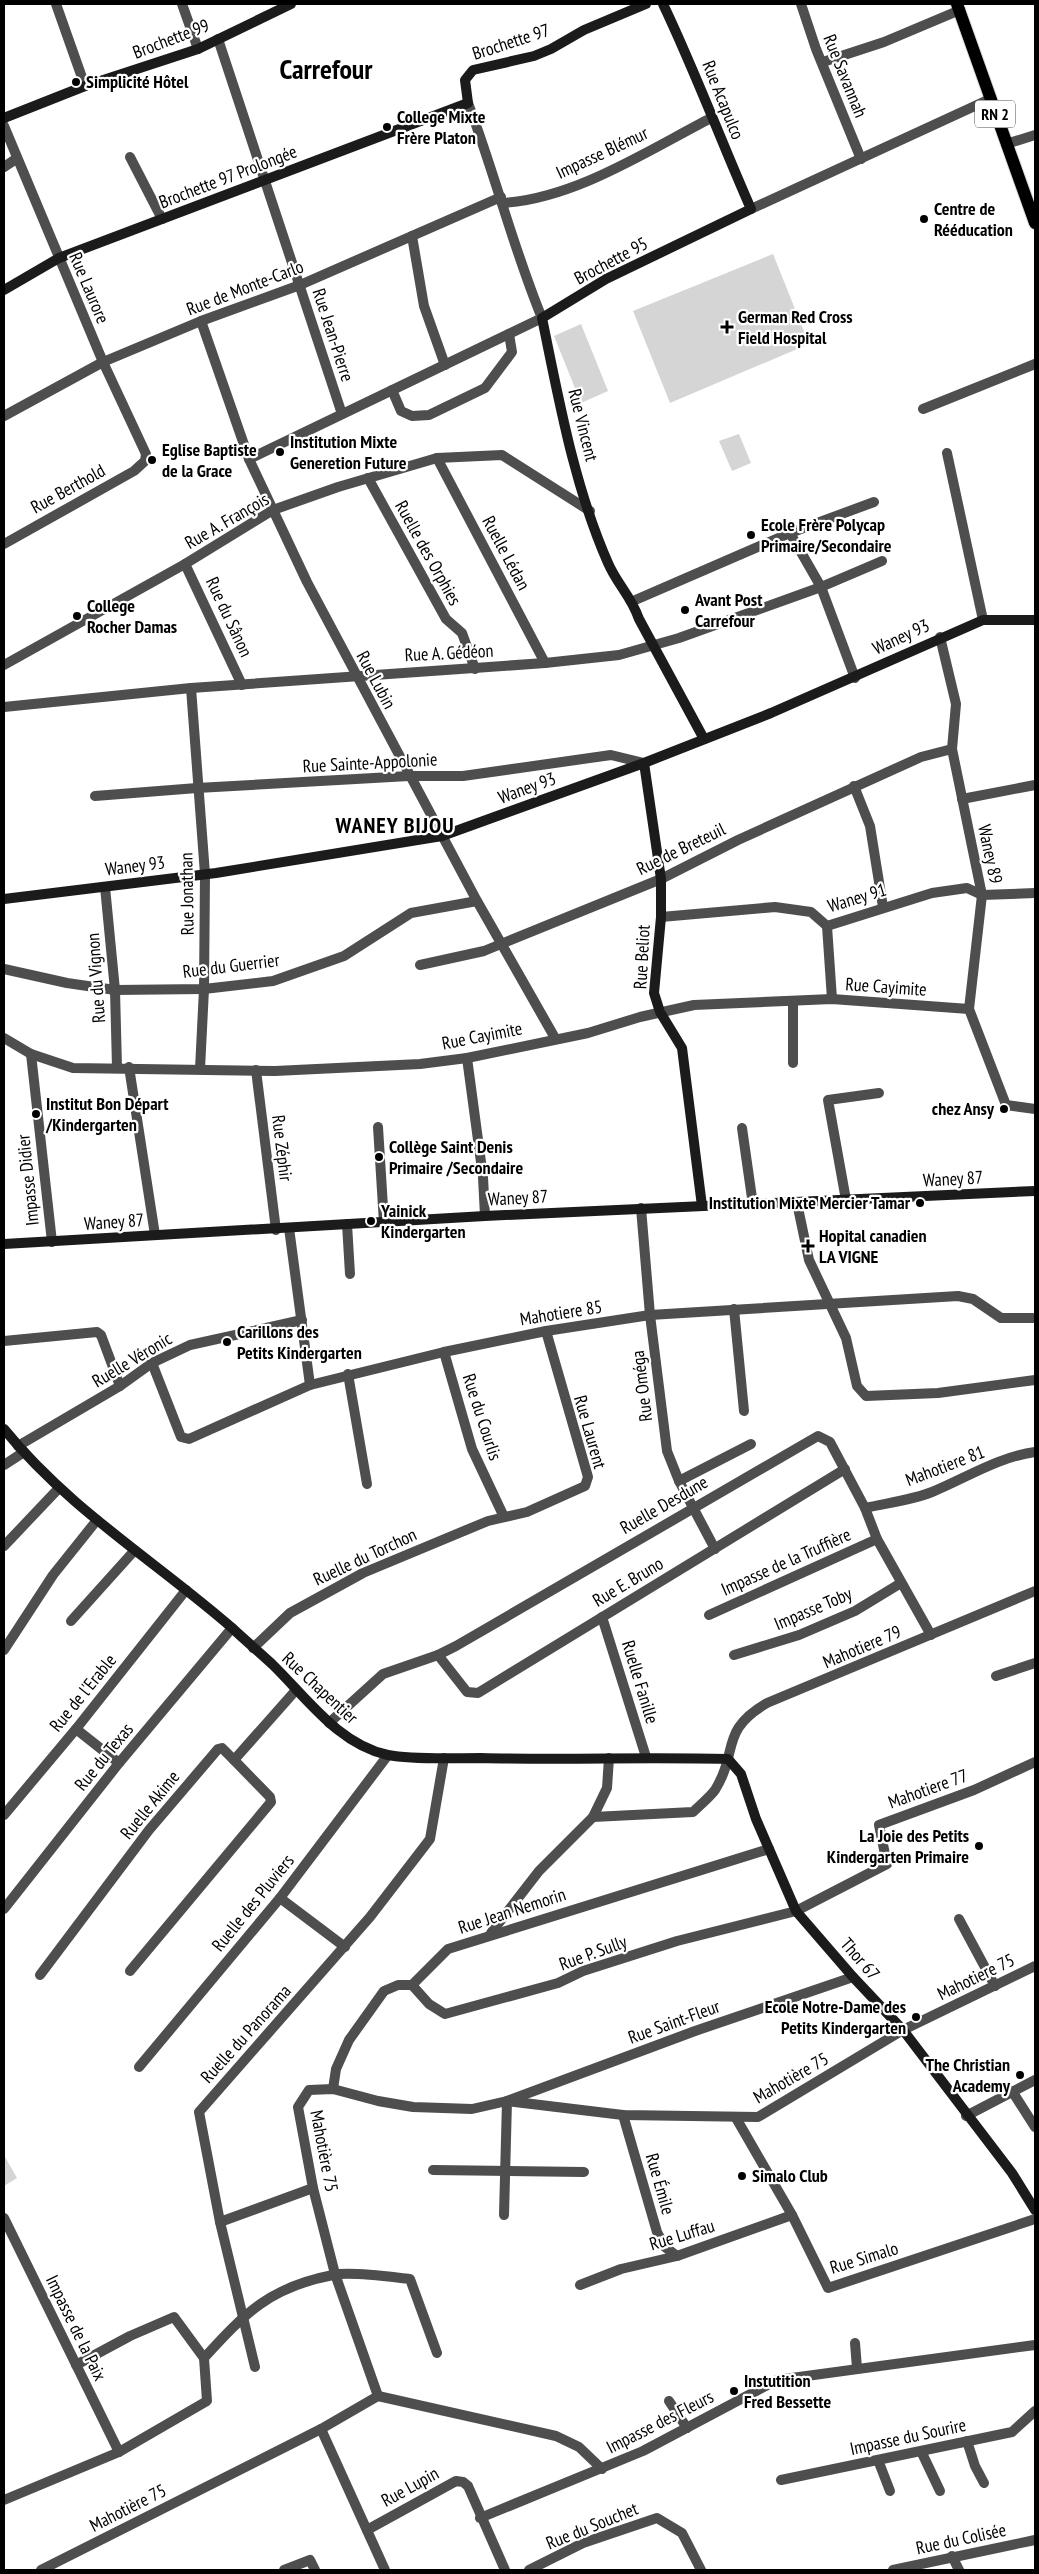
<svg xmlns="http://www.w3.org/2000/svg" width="1039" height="2574" viewBox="0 0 1039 2574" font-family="'PT Sans Narrow',sans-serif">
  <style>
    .green { fill: #d5d5d5 }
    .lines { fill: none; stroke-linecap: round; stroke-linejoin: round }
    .primary-casing { stroke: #dbdbdb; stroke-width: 14 }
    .street { stroke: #4e4e4e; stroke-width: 10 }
    .secondary { stroke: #1b1b1b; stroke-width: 10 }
    .primary { stroke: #000; stroke-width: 12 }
    .poi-dot { fill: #000; stroke: #fff; stroke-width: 2 }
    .labels { text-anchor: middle; stroke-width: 4.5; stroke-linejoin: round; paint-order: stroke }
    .shield { fill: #fff; stroke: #4c4c4c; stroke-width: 1 }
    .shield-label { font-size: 16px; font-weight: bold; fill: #000 }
    .street-label { font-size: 18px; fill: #000; stroke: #fff }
    .poi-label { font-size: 18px; font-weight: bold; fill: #000; stroke: #fff; text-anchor: start }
    .district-label { font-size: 22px; font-weight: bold; letter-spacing: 1px; fill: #000; stroke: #fff }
    .town-label { font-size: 28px; font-weight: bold; fill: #000; stroke: #fff }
  </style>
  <rect width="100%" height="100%" fill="#fff"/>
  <g class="green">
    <path d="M773,254L809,344L670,403L633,311Z"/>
    <path d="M581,324L608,391L581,403L554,336Z"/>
    <path d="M739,434L751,463L732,471L719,441Z"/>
    <path d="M4,2155L17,2178L4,2186Z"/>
  </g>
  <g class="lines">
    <defs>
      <path id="primary" d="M957,4L1035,223"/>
    </defs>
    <use href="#primary" class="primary-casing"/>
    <g class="street">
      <path d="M56,4L85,86"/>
      <path d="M182,4L198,49"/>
      <path d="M801,4L816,49L861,159"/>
      <path d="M218,39L342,414"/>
      <path d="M823,62L884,42L960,10"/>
      <path d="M4,126L103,362L146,454L145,461L134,471L4,544"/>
      <path d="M1006,144L1035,135"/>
      <path d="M130,157L162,219"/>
      <path d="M4,167L16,159"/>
      <path d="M502,203C574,199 647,151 711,118"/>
      <path d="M751,209L990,99"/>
      <path d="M412,236L424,306L445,365"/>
      <path d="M201,321L249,459L307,582L477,901L555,1038"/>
      <path d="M392,390L401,411L412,416L429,415L485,388L512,352L509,334"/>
      <path d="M923,409L1035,364"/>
      <path d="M4,416L103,362L201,321L300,285L501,197"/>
      <path d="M947,453L983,620"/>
      <path d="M437,458L545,663"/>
      <path d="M249,459L542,318C513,248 495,174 468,103"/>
      <path d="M368,478L446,619L462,633L475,669"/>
      <path d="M790,533L821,587L855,678"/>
      <path d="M185,564L242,685"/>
      <path d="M633,601L790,533L874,502"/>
      <path d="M940,637L956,704L952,749L982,895L969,1009L1006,1105L1035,1109"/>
      <path d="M4,665L185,564L273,510L338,487L437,458L502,455L590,511"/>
      <path d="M191,688L205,874L204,989L200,1069"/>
      <path d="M4,707L191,688L545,663L619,655L679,638L821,587L882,561"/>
      <path d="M854,786L870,826L883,907"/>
      <path d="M95,796L197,788L409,776H463L611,755L644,763"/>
      <path d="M962,799L1035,785"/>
      <path d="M105,887L115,990L117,1067"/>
      <path d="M661,917L775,907L811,912L827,926L932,893L967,888L982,895L1035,893"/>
      <path d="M827,926L832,999"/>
      <path d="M420,965L484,951L501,944L661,879L738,840L921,757L952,749"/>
      <path d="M4,969L67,983L115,990L204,989L273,981L344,956L411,913L477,901"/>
      <path d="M793,1002V1063"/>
      <path d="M4,1038L31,1054L73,1068L275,1071L420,1064L467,1058L588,1033L640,1017L694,1005L832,999L969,1009"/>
      <path d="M31,1054L52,1242"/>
      <path d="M467,1058L483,1177L485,1216"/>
      <path d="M129,1067L155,1235"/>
      <path d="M256,1070L276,1230"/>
      <path d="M378,1127L384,1223"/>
      <path d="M742,1128L753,1205"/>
      <path d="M846,1200L828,1100L879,1093"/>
      <path d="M797,1203L809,1260L846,1338L857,1386L866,1396L938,1393L1035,1380"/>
      <path d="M641,1208L650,1315L667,1451L679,1481L715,1549"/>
      <path d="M347,1224L350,1274"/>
      <path d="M289,1228L310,1385"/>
      <path d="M734,1309L744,1411"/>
      <path d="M4,1341L97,1332L101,1335L120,1386"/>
      <path d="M444,1352L472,1449L504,1517"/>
      <path d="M152,1363L181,1437L189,1439L310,1385L444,1352L546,1331L650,1315L958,1296L973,1299L1001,1318H1035"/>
      <path d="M348,1374L367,1484"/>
      <path d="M18,1446L120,1386L152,1363L190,1345L302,1320"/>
      <path d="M4,1465L24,1452"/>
      <path d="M679,1481L751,1444"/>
      <path d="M865,1508C887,1503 912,1500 932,1492C966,1478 998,1457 1035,1452"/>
      <path d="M4,1546L59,1488"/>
      <path d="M709,1615L877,1539"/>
      <path d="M602,1617L646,1757"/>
      <path d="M71,1621L134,1551"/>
      <path d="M253,1648L290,1613L363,1573L488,1521L527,1512L585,1486L588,1477L546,1331"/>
      <path d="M4,1650L53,1575L97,1520"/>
      <path d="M438,1655L467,1692L478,1693L845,1469"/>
      <path d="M734,1655L799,1635L855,1611L901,1583"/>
      <path d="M996,1676L1035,1663"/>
      <path d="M329,1723L383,1674L438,1655L456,1646L818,1436L830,1442L865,1508L877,1539L931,1635"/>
      <path d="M76,1729L119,1763"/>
      <path d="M4,1815L76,1729L186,1590"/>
      <path d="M593,1817L693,1812C700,1805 709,1798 715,1790C739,1751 719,1731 767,1703L1035,1591"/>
      <path d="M280,1898L345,1947"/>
      <path d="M4,1909L119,1763L232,1628"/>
      <path d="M959,1919L995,1986"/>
      <path d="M491,1933L539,1871L593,1817L607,1788L609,1758"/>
      <path d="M130,1971L271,1802L270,1797L234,1760"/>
      <path d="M40,1975L149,1830L218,1749L222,1748L234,1760L296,1690"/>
      <path d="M412,1985L429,2004L445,2014L558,1983L583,1971L677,1941L796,1911L887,1864L879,1825L974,1790L1035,1762"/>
      <path d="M139,2067L280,1898L388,1755"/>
      <path d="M333,2089L336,2069L349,2040L384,1991L398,1985H412L448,1949L769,1849"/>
      <path d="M1012,2091L1035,2127"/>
      <path d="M623,2115L657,2232L665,2247L677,2256"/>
      <path d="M966,2116L1035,2080"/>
      <path d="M736,2118L792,2215L828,2288L1035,2219"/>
      <path d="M433,2170L584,2172"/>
      <path d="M504,2215L507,2101L695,2031L853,1977"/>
      <path d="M4,2218L119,2452"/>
      <path d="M220,2222L313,2188"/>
      <path d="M580,2285L621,2269L677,2256L792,2215"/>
      <path d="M855,2343L857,2368"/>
      <path d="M204,2358C245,2313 270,2287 333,2275C350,2271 391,2277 410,2279L437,2353"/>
      <path d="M255,2367L220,2222L199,2112L370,1917L430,1839L444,1758"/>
      <path d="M378,2396L556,2436L579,2447L602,2469"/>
      <path d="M669,2401L687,2428"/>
      <path d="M321,2429L385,2570"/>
      <path d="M967,2441L975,2466L984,2483"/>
      <path d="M921,2451L940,2491"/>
      <path d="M878,2460L890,2491"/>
      <path d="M781,2480L1012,2432L1035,2411"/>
      <path d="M4,2500L119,2452L207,2401L204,2358L174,2317L130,2336L76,2365"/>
      <path d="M480,2518L643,2451L777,2380L1035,2345"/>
      <path d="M367,2530L456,2481L463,2482L468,2486L505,2570"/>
      <path d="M952,2556L959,2570"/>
      <path d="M41,2570L321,2429L378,2396L335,2274L313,2188L298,2107L309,2090L333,2089L378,2101L413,2107L472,2109L507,2101L623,2115L758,2117L903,2030L1035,1966"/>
      <path d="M284,2570L310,2560L315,2570"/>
      <path d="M529,2570L583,2543L657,2518L682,2533L701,2570"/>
      <path d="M893,2570L1035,2540"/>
    </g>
    <g class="secondary">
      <path d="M663,4C695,71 721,141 751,209L606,279L542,318C559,400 574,486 608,563C617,584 631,596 639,619L704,739"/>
      <path d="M4,118L85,86L198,49L291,4"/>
      <path d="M4,290L59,258L468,103L465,80L473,70L534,56L551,49L584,30L646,4"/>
      <path d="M644,763L661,879V917L654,993L660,1012L682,1048L702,1206"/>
      <path d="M4,899L216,873L442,836L644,763L771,713L983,620H1035"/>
      <path d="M4,1244L485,1216L1035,1191"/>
      <path d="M4,1429C68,1508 155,1561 231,1627C245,1640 259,1652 272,1664C307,1698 338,1744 388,1755C414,1760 454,1758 481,1758C564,1760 646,1757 728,1759L741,1774L756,1819L796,1911L853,1977L903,2030L1012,2173L1035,2210"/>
    </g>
    <use href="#primary" class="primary"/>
  </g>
  <g class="poi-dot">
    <circle cx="76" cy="82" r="5"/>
    <circle cx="387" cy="127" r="5"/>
    <circle cx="924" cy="219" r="5"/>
    <path d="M724.5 319.5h5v5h5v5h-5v5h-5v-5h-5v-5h5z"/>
    <circle cx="280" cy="452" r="5"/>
    <circle cx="152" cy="460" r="5"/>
    <circle cx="751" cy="535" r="5"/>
    <circle cx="685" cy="610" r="5"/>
    <circle cx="77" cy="616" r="5"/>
    <circle cx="1004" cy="1109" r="5"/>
    <circle cx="36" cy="1114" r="5"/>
    <circle cx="379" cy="1157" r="5"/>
    <circle cx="920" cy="1203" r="5"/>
    <circle cx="371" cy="1221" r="5"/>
    <path d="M805.5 1238.5h5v5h5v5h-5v5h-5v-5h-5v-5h5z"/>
    <circle cx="227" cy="1342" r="5"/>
    <circle cx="979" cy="1846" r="5"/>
    <circle cx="916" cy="2017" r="5"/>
    <circle cx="1020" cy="2075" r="5"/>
    <circle cx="742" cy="2176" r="5"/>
    <circle cx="734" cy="2391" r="5"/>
  </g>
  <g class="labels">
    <rect class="shield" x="975" y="100.5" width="40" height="27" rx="4"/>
    <g class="shield-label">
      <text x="995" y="120">RN 2</text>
    </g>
    <g class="street-label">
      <text transform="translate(171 39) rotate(-21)" y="6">Brochette 99</text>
      <text transform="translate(511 42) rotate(-18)" y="6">Brochette 97</text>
      <text transform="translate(845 76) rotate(68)" y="6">Rue Savannah</text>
      <text transform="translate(723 100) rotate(68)" y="6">Rue Acapulco</text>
      <text transform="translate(602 153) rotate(-25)" y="6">Impasse Blémur</text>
      <text transform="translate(228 177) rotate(-21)" y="6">Brochette 97 Prolongée</text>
      <text transform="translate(611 261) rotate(-28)" y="6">Brochette 95</text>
      <text transform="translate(89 288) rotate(67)" y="6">Rue Laurore</text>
      <text transform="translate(245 288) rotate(-21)" y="6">Rue de Monte-Carlo</text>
      <text transform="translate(333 335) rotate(72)" y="6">Rue Jean-Pierre</text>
      <text transform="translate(583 425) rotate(76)" y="6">Rue Vincent</text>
      <text transform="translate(68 489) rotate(-29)" y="6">Rue Berthold</text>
      <text transform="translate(227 521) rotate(-30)" y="6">Rue A. François</text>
      <text transform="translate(428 553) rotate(61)" y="6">Ruelle des Orphies</text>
      <text transform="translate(506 553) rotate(62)" y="6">Ruelle Lédan</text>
      <text transform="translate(229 617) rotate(65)" y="6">Rue du Sânon</text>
      <text transform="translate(901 637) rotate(-25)" y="6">Waney 93</text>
      <text transform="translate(449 653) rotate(-3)" y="6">Rue A. Gédéon</text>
      <text transform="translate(376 680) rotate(62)" y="6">Rue Lubin</text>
      <text transform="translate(370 763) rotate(-3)" y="6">Rue Sainte-Appolonie</text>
      <text transform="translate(527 788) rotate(-20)" y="6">Waney 93</text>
      <text transform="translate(681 849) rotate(-26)" y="6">Rue de Breteuil</text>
      <text transform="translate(990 854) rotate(78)" y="6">Waney 89</text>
      <text transform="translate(135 866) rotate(-7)" y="6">Waney 93</text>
      <text transform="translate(187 894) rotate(-91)" y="6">Rue Jonathan</text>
      <text transform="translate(857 898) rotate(-17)" y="6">Waney 91</text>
      <text transform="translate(642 957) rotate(-87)" y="6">Rue Beliot</text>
      <text transform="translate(231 966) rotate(-7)" y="6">Rue du Guerrier</text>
      <text transform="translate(96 978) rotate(-94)" y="6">Rue du Vignon</text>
      <text transform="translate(886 987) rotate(4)" y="6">Rue Cayimite</text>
      <text transform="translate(482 1036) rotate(-11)" y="6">Rue Cayimite</text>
      <text transform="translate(282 1148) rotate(83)" y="6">Rue Zéphir</text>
      <text transform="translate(953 1179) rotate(-3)" y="6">Waney 87</text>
      <text transform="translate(28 1180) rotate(-96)" y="6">Impasse Didier</text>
      <text transform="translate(518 1198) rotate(-3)" y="6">Waney 87</text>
      <text transform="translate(114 1222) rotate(-4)" y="6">Waney 87</text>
      <text transform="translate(561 1313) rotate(-9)" y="6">Mahotiere 85</text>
      <text transform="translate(132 1360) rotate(-31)" y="6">Ruelle Véronic</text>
      <text transform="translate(642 1386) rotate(-97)" y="6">Rue Oméga</text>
      <text transform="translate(482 1417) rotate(72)" y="6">Rue du Courlis</text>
      <text transform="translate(590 1432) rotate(74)" y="6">Rue Laurent</text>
      <text transform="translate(945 1466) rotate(-21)" y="6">Mahotiere 81</text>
      <text transform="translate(664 1505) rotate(-30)" y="6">Ruelle Desdune</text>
      <text transform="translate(365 1557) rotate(-25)" y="6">Ruelle du Torchon</text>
      <text transform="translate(786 1562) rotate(-24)" y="6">Impasse de la Truffière</text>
      <text transform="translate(628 1582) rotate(-31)" y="6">Rue E. Bruno</text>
      <text transform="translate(813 1609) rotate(-23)" y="6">Impasse Toby</text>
      <text transform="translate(862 1647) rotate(-23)" y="6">Mahotiere 79</text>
      <text transform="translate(640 1682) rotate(73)" y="6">Ruelle Fanille</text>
      <text transform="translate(320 1688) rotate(43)" y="6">Rue Chapentier</text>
      <text transform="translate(83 1693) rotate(-51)" y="6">Rue de l'Erable</text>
      <text transform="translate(104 1757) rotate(-51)" y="6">Rue du Texas</text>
      <text transform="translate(928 1789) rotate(-20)" y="6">Mahotiere 77</text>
      <text transform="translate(150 1805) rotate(-51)" y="6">Ruelle Akime</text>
      <text transform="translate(253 1903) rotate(-51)" y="6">Ruelle des Pluviers</text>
      <text transform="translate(512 1911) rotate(-18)" y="6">Rue Jean Nemorin</text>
      <text transform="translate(593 1953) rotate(-20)" y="6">Rue P. Sully</text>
      <text transform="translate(860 1959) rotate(49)" y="6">Thor 67</text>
      <text transform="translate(976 1977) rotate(-26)" y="6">Mahotiere 75</text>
      <text transform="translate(674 2022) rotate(-20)" y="6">Rue Saint-Fleur</text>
      <text transform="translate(246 2034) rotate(-48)" y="6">Ruelle du Panorama</text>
      <text transform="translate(791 2078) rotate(-30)" y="6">Mahotière 75</text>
      <text transform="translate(324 2151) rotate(79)" y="6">Mahotière 75</text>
      <text transform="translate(660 2184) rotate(74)" y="6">Rue Émile</text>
      <text transform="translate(682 2235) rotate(-17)" y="6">Rue Luffau</text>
      <text transform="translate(864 2258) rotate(-17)" y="6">Rue Simalo</text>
      <text transform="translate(76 2328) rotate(64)" y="6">Impasse de la Paix</text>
      <text transform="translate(660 2422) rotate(-27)" y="6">Impasse des Fleurs</text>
      <text transform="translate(908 2437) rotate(-12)" y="6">Impasse du Sourire</text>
      <text transform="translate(410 2487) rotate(-29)" y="6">Rue Lupin</text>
      <text transform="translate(128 2508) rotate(-27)" y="6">Mahotière 75</text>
      <text transform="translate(592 2526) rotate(-22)" y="6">Rue du Souchet</text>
      <text transform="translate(961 2539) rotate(-12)" y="6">Rue du Colisée</text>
    </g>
    <g class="poi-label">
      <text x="86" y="88">Simplicité Hôtel</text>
      <text x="397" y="123">College Mixte<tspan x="397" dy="21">Frère Platon</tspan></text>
      <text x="934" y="215">Centre de<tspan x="934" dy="21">Rééducation</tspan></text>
      <text x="738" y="323">German Red Cross<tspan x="738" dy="21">Field Hospital</tspan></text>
      <text x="290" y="448">Institution Mixte<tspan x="290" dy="21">Generetion Future</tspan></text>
      <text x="162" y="456">Eglise Baptiste<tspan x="162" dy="21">de la Grace</tspan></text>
      <text x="761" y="531">Ecole Frère Polycap<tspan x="761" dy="21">Primaire/Secondaire</tspan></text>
      <text x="695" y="606">Avant Post<tspan x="695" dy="21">Carrefour</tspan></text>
      <text x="87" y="612">College<tspan x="87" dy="21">Rocher Damas</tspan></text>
      <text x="46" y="1110">Institut Bon Départ<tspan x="46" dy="21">/Kindergarten</tspan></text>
      <text x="994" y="1115" text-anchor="end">chez Ansy</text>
      <text x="389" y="1153">Collège Saint Denis<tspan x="389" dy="21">Primaire /Secondaire</tspan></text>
      <text x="910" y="1209" text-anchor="end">Institution Mixte Mercier Tamar</text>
      <text x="381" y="1217">Yainick<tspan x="381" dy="21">Kindergarten</tspan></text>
      <text x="819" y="1242">Hopital canadien<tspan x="819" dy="21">LA VIGNE</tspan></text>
      <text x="237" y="1338">Carillons des<tspan x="237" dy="21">Petits Kindergarten</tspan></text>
      <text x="969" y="1842" text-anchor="end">La Joie des Petits<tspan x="969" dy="21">Kindergarten Primaire</tspan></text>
      <text x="906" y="2013" text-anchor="end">Ecole Notre-Dame des<tspan x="906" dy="21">Petits Kindergarten</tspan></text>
      <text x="1010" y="2071" text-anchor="end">The Christian<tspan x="1010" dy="21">Academy</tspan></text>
      <text x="752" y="2182">Simalo Club</text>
      <text x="744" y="2387">Instutition<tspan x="744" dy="21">Fred Bessette</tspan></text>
    </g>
    <g class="district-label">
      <text x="395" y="833">WANEY BIJOU</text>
    </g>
    <g class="town-label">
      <text x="326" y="79">Carrefour</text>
    </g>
  </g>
  <rect width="1039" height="2574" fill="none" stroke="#000000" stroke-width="10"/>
</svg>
